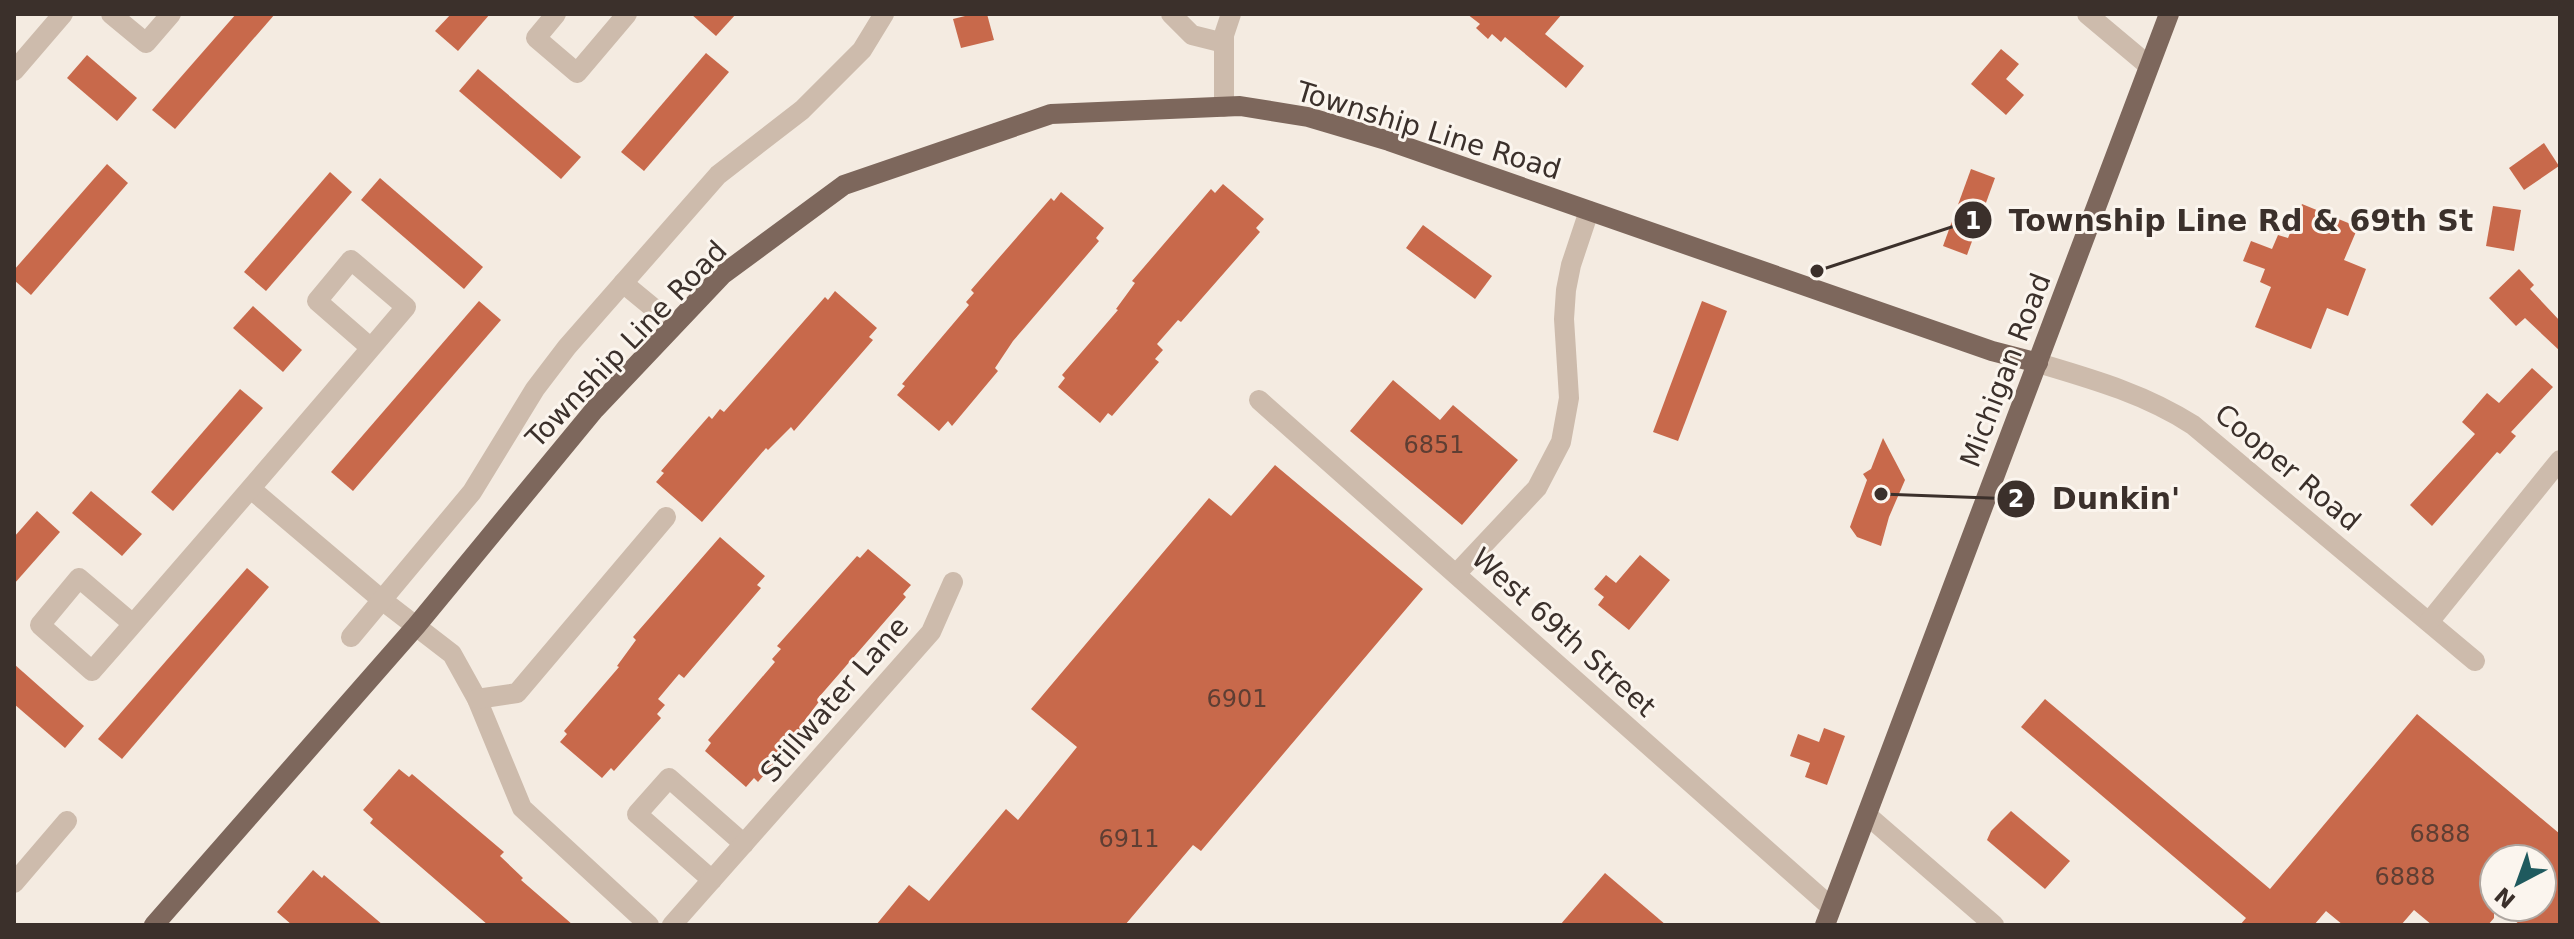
<svg xmlns="http://www.w3.org/2000/svg" width="2574" height="939" viewBox="0 0 2574 939" font-family="'DejaVu Sans',sans-serif">
  <style>
    .building { fill: #c8694b }
    .lines { fill: none; stroke-linecap: round; stroke-linejoin: round }
    .minor { stroke: #cdbbac; stroke-width: 20 }
    .major { stroke: #7d675c; stroke-width: 20 }
    .labels { text-anchor: middle; stroke-width: 6; stroke-linejoin: round; paint-order: stroke }
    .number-label { font-size: 24px; fill: #5e3e33 }
    .street-label { font-size: 28px; fill: #3b302b; stroke: #fbf5ee }
    .leader { fill: none; stroke: #3b302b; stroke-width: 3 }
    .callout-dot { fill: #3b302b; stroke: #fbf5ee; stroke-width: 3 }
    .mark-label { font-size: 24px; text-anchor: middle; font-weight: bold; fill: #fff }
    .callout-label { font-size: 30px; text-anchor: middle; font-weight: bold; fill: #3b302b; stroke: #fbf5ee; stroke-width: 6; stroke-linejoin: round; paint-order: stroke }
  </style>
  <rect width="100%" height="100%" fill="#f4ebe1"/>
  <g class="building">
    <path d="M236,14H275L175,129L152,110Z"/>
    <path d="M451,14H490L458,51L435,31Z"/>
    <path d="M691,14H736L716,36Z"/>
    <path d="M973,14H987L994,40L961,48L953,19Z"/>
    <path d="M1467,14H1562L1545,34L1584,66L1566,88L1505,37L1501,42L1492,34L1488,39L1476,28L1480,24Z"/>
    <path d="M2001,49L2019,64L2006,79L2024,95L2006,115L1971,84Z"/>
    <path d="M706,53L729,72L644,171L621,152Z"/>
    <path d="M87,55L137,98L117,121L67,78Z"/>
    <path d="M478,69L581,157L561,179L459,91Z"/>
    <path d="M2544,143L2559,166L2524,190L2509,168Z"/>
    <path d="M107,164L128,183L31,295L14,280V270Z"/>
    <path d="M1971,169L1995,178L1967,255L1943,246Z"/>
    <path d="M330,172L352,192L266,291L244,272Z"/>
    <path d="M380,178L483,267L464,289L361,200Z"/>
    <path d="M1223,184L1264,219L1256,228L1260,232L1181,322L1178,320L1157,344L1163,350L1155,359L1159,362L1112,416L1108,413L1100,423L1058,387L1065,378L1062,375L1118,310L1116,309L1135,283L1132,281L1211,189L1215,193Z"/>
    <path d="M1061,192L1104,228L1096,238L1099,241L1013,341L995,368L998,371L952,426L948,421L939,431L897,395L905,386L902,384L969,305L966,302L974,293L971,290L1051,198L1054,201Z"/>
    <path d="M2302,204L2358,227L2344,260L2366,269L2348,316L2327,308L2311,349L2255,327L2271,287L2260,282L2265,269L2243,261L2251,241L2272,249L2278,235L2288,238Z"/>
    <path d="M2493,206L2521,210L2514,251L2486,246Z"/>
    <path d="M1423,225L1492,276L1475,299L1406,248Z"/>
    <path d="M2519,269L2534,285L2530,289L2560,321V351L2525,318L2516,326L2489,298Z"/>
    <path d="M835,291L877,328L869,337L873,340L794,431L791,427L768,450L766,448L702,522L656,482L664,473L661,471L709,416L712,419L720,409L724,412L825,297L828,300Z"/>
    <path d="M479,301L501,320L353,491L331,472Z"/>
    <path d="M1702,301L1727,311L1678,441L1653,432Z"/>
    <path d="M253,306L302,350L283,372L233,328Z"/>
    <path d="M2532,368L2553,387L2511,432L2516,436L2500,454L2497,452L2432,526L2410,505L2475,434L2462,422L2487,393L2499,403Z"/>
    <path d="M1393,380L1440,420L1453,405L1518,460L1462,525L1350,431Z"/>
    <path d="M240,389L263,408L173,511L151,492Z"/>
    <path d="M1883,438L1905,480L1889,517L1881,546L1857,537L1850,527L1867,480L1863,474L1871,469Z"/>
    <path d="M1275,465L1423,589L1201,851L1193,845L1125,925H876L909,885L929,901L1006,809L1018,820L1077,747L1031,709L1209,498L1231,516Z"/>
    <path d="M91,491L142,534L122,556L72,513Z"/>
    <path d="M37,511L60,532L14,584V537Z"/>
    <path d="M720,537L765,576L757,585L761,588L684,678L679,674L658,699L665,705L657,714L661,718L614,771L611,768L602,778L560,742L567,734L564,731L619,667L617,666L636,640L633,637Z"/>
    <path d="M868,549L911,585L903,594L906,597L819,697L821,699L802,724L805,727L758,782L754,778L746,787L705,751L711,743L708,740L775,662L772,659L781,649L777,646L857,556L860,558Z"/>
    <path d="M1640,555L1670,580L1629,630L1598,605L1604,597L1594,589L1606,575L1616,583Z"/>
    <path d="M247,568L269,587L122,759L98,739Z"/>
    <path d="M14,664L84,726L65,748L14,704Z"/>
    <path d="M2045,699L2270,889L2417,714L2560,834V925H2520L2499,907H2542V859H2494V918L2488,925H2432L2414,910L2401,925H2343L2326,911L2314,925H2240L2246,918L2021,727Z"/>
    <path d="M1824,728L1845,736L1827,785L1805,777L1810,763L1790,756L1798,734L1819,742Z"/>
    <path d="M399,769L409,777L412,774L504,852L500,856L523,878L521,880L573,925H488L370,823L373,819L363,810Z"/>
    <path d="M2011,811L2070,861L2045,889L1987,840L1991,831Z"/>
    <path d="M313,870L322,878L324,875L383,925H292L277,912Z"/>
    <path d="M1605,873L1666,925H1560Z"/>
  </g>
  <g class="lines">
    <g class="minor">
      <path d="M111,14L146,43L171,14"/>
      <path d="M556,14L536,38L577,73L627,14"/>
      <path d="M1171,14L1192,35L1224,43"/>
      <path d="M2087,14L2149,66"/>
      <path d="M14,71L63,14"/>
      <path d="M1224,107V35L1231,14"/>
      <path d="M623,283L674,325"/>
      <path d="M2038,363C2092,379 2145,394 2193,425L2475,661"/>
      <path d="M1259,400L1831,907"/>
      <path d="M251,489L382,600L452,654L477,699L522,808L649,925"/>
      <path d="M1456,574L1537,488L1561,442L1569,398L1564,319L1566,290L1571,265L1589,211"/>
      <path d="M2429,622L2560,460"/>
      <path d="M133,624L79,578L40,625L92,671C198,550 302,429 406,307L351,260L317,301L371,348"/>
      <path d="M351,637L472,492L535,389L567,347L718,175L802,110L862,50L884,14"/>
      <path d="M477,699L517,693L666,517"/>
      <path d="M1867,815L1994,925"/>
      <path d="M712,880L637,814L669,778L744,844"/>
      <path d="M14,883L67,821"/>
      <path d="M672,925L931,632L953,582"/>
    </g>
    <g class="major">
      <path d="M154,925L417,625L595,409L722,275L844,185L1051,114L1240,106L1308,117L1389,141L1992,351L2038,363"/>
      <path d="M1825,925L2169,14"/>
    </g>
  </g>
  <g class="labels">
    <g class="number-label">
      <text x="1434" y="453">6851</text>
      <text x="1237" y="707">6901</text>
      <text x="2440" y="842">6888</text>
      <text x="1129" y="847">6911</text>
      <text x="2405" y="885">6888</text>
    </g>
    <g class="street-label">
      <text transform="translate(1429 130) rotate(17)" y="10">Township Line Road</text>
      <text transform="translate(626 344) rotate(-46)" y="10">Township Line Road</text>
      <text transform="translate(2005 370) rotate(-69)" y="10">Michigan Road</text>
      <text transform="translate(2288 467) rotate(40)" y="10">Cooper Road</text>
      <text transform="translate(1564 632) rotate(42)" y="10">West 69th Street</text>
      <text transform="translate(834 699) rotate(-49)" y="10">Stillwater Lane</text>
    </g>
  </g>
  <path class="leader" d="M1817 271L1973 220M1881 494L2016 499"/>
  <g class="callout-dot">
    <circle cx="1817" cy="271" r="8"/>
    <circle cx="1881" cy="494" r="8"/>
    <circle cx="1973" cy="220" r="20"/>
    <circle cx="2016" cy="499" r="20"/>
  </g>
  <g class="mark-label">
    <text x="1973" y="229">1</text>
    <text x="2016" y="507">2</text>
  </g>
  <g class="callout-label">
    <text x="2241" y="231">Township Line Rd &amp; 69th St</text>
    <text x="2116" y="509">Dunkin'</text>
  </g>
  <rect width="2574" height="939" fill="none" stroke="#3b302b" stroke-width="32"/>
  <g transform="translate(2518 883) rotate(221)"><circle r="38" fill="#fbf5ee" stroke="#aea6a0" stroke-width="2"/>
  <path d="M0-6L14 30L0 20L-14 30Z" fill="#1f5a5e"/>
  <text y="-12" font-size="22" font-weight="bold" text-anchor="middle" fill="#3b302b">N</text>
  </g>
</svg>
